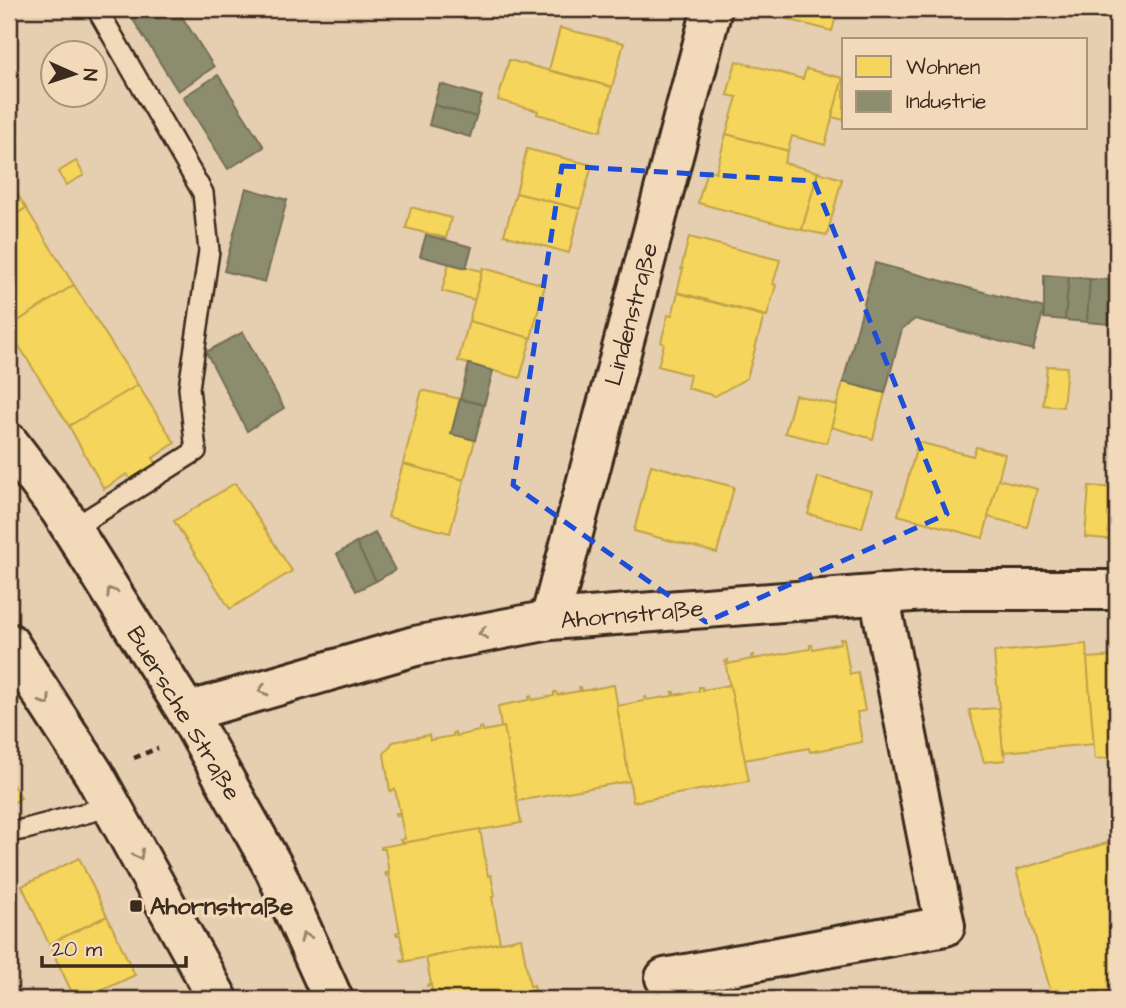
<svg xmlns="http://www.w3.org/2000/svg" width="1126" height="1008" viewBox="0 0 1126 1008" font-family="'Architects Daughter',sans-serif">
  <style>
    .homes { fill: #f6d55c; stroke: #bea249; stroke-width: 2 }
    .industry { fill: #8c8c6e; stroke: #746f56; stroke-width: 2 }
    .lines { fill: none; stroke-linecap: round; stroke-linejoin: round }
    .lane-casing { stroke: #3b2a1e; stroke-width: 24 }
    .street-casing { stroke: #3b2a1e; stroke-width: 44 }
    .secondary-casing { stroke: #3b2a1e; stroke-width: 44 }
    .path { stroke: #3b2a1e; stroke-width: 4.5; stroke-dasharray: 7 5; stroke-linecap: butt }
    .lane { stroke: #f1d9b9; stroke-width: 19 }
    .street { stroke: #f1d9b9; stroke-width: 38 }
    .secondary { stroke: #f1d9b9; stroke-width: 38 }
    .oneway { stroke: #96826c }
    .marked { fill: none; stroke: #1d4ed8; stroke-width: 5; stroke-dasharray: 14 9; stroke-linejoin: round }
    .poi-dot { fill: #3b2a1e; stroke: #f1d9b9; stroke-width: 2.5 }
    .labels { text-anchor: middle; stroke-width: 7; stroke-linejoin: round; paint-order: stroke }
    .street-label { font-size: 24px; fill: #3b2a1e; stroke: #f1d9b9 }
    .poi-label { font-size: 24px; font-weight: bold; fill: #3b2a1e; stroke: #f1d9b9; text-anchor: start }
  </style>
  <rect width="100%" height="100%" fill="#e6ceb0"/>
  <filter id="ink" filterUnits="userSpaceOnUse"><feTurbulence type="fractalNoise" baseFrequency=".0143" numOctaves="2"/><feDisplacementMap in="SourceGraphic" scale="14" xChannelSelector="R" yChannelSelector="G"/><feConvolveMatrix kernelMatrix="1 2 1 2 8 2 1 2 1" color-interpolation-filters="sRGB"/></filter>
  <g filter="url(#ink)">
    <g class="homes">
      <path d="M749,9H838L832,31Z"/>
      <path d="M560,28L624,43L612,87L549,70Z"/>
      <path d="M509,60L612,87L601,131L537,114L538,111L498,100Z"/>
      <path d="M736,61L803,79L806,69L843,78L825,145L792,136L788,151L726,134L737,97L727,95Z"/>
      <path d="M843,78L844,79V120L832,117Z"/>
      <path d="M726,134L788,151L784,163L818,172L802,230L698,203L707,169L716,172Z"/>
      <path d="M527,149L592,165L580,209L516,193Z"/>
      <path d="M76,161L84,175L66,185L58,172Z"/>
      <path d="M818,172L842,179L827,235L802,230Z"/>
      <path d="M9,181L26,208L9,219Z"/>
      <path d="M516,193L580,209L569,253L504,235Z"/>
      <path d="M411,207L451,218L446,238L406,228Z"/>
      <path d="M26,208L74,285L9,327V219Z"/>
      <path d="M689,237L780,260L773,284L776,285L767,316L677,292L683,269H681Z"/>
      <path d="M449,263L482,271L475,300L442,291Z"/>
      <path d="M483,268L545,285L531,338L469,321Z"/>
      <path d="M74,285L138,385L69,426L9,330V327Z"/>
      <path d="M678,293L764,316L747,378L715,396L687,388L690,375L658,366L664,344L661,342L668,315H672Z"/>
      <path d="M469,321L531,338L520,378L458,361Z"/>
      <path d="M1047,366L1067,367L1063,407L1043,405Z"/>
      <path d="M843,382L885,393L873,439L831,427Z"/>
      <path d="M138,385L175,443L153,458L157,464L131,480L127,474L104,489L69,426Z"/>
      <path d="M422,390L460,399L451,434L475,440L464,480L403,464Z"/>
      <path d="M795,395L837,405L827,443L785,433Z"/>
      <path d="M918,442L973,456L976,447L1005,454L983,538L898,515Z"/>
      <path d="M403,464L464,480L450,533L388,517Z"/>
      <path d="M651,465L734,487L717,553L634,531Z"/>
      <path d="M818,477L872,491L862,528L808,514Z"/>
      <path d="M998,479L1037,489L1027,527L988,517Z"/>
      <path d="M235,483L292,571L230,609L174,521Z"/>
      <path d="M1089,486L1117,488V540L1085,537Z"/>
      <path d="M840,639H844L850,674L858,672L865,711L857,712L862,742L810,752L809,748L744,760L725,661L728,660V664L752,659L751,656L754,655V659L810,649V645H812L813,649L841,643Z"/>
      <path d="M1086,644L1094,744L1003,752L994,652Z"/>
      <path d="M1117,656V757L1095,759L1087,658Z"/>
      <path d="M614,685L630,781L517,801L504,727H501L498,706L529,700V697L531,696L532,700L554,696V692H556L557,695L580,691L579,687H581L582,691Z"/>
      <path d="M730,685L749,781L633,802L617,706L644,701V698L646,697L647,700L673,696L672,692H674V695L699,691V687H702L703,690Z"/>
      <path d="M999,708L1003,752L1004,751L1005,760L984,762L969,710Z"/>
      <path d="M482,727L483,731L504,727L521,823L402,843L400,840L405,839L400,815L397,816L396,813H400L395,789L390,791L384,754L393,742L429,735L430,740L453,736V733L455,732L456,736L479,731V728Z"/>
      <path d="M9,779L21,798L9,805Z"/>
      <path d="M480,829L488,876L491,875L495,896L492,897L500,943L402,962L401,960L405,959L400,935H397L396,933L400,932L389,875L386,876L385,873H389L385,849H381V847Z"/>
      <path d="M1117,840V999H1053L1016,870Z"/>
      <path d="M79,858L107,916L49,944L22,886Z"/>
      <path d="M107,916L135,975L84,999H75L49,944Z"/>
      <path d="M521,938L530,986L534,985L536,999H434L431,985L427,986L428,984L431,983L426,958Z"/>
    </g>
    <g class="industry">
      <path d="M127,9H147L132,18Z"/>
      <path d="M147,9H177L214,67L178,91L132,18Z"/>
      <path d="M218,75L264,147L228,169L183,97Z"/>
      <path d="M440,84L482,96L476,117L434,105Z"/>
      <path d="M434,105L476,117L470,137L429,125Z"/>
      <path d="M246,188L287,200L265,282L224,271Z"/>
      <path d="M426,235L472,247L466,268L420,256Z"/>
      <path d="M875,263L1044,308L1033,350L915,319L902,329L885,393L843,382Z"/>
      <path d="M1044,275L1069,277L1065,320L1044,318Z"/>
      <path d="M1069,277L1090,279L1087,322L1065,320Z"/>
      <path d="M1090,279L1112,280L1109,324L1087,322Z"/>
      <path d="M1112,280L1117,281V325L1109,324Z"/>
      <path d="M243,332L284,408L247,431L206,352Z"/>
      <path d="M469,364L493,371L484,405L460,399Z"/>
      <path d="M460,399L484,405L475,440L451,434Z"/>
      <path d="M375,533L395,570L376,581L356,543Z"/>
      <path d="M356,543L376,581L356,591L337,554Z"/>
      <path d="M939,994L940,999H911Z"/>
    </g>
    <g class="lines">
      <defs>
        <g id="lane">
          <path d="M72,529L196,451L189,388L209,251L203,193L97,9"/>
          <path d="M9,832L26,829L112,806"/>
        </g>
        <g id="street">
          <path d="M550,620L712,9"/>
          <path d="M187,712L415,646L550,620L938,590H1117"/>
          <path d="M665,978L945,926L879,594"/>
        </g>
        <g id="secondary">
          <path d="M9,443L60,510L187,712L275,870L333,999"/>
          <path d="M9,643L94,774L218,999"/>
        </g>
      </defs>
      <use href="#lane" class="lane-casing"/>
      <use href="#street" class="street-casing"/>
      <use href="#secondary" class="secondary-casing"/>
      <path class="path" d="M134,758L158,748"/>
      <use href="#lane" class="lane"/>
      <use href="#street" class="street"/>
      <use href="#secondary" class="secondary"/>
    </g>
    <defs><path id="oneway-chevron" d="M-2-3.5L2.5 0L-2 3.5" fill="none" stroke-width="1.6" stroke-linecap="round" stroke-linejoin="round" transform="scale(1.75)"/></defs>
    <g class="oneway">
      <use href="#oneway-chevron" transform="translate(111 592) rotate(-122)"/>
      <use href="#oneway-chevron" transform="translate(483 633) rotate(169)"/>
      <use href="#oneway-chevron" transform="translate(263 690) rotate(164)"/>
      <use href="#oneway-chevron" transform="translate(46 701) rotate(57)"/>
      <use href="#oneway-chevron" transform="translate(139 855) rotate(61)"/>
      <use href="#oneway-chevron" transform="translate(305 937) rotate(-114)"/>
    </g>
  </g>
  <path class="marked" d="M562,166L814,181L947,514L706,622L513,485Z"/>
  <rect class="poi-dot" x="129" y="899" width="14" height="14" rx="3.5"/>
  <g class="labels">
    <g class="street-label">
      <text transform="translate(631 314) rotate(-75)" y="8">Lindenstraße</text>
      <text transform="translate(632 614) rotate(-5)" y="8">Ahornstraße</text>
      <text transform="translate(184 713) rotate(59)" y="8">Buersche Straße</text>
    </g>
    <g class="poi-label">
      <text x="150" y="914">Ahornstraße</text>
    </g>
  </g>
  <rect width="1126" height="1008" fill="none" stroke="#f1d9b9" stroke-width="35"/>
  <rect x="18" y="18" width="1091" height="973" fill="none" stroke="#3b2a1e" stroke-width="2.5" filter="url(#ink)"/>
  <rect x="842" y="38" width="245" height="91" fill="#f1d9b9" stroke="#a8937b" stroke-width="2"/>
  <rect x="856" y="56" width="35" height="21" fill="#f6d55c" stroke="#a8937b" stroke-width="2"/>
  <text x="906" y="74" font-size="21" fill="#3b2a1e">Wohnen</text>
  <rect x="856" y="91" width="35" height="21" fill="#8c8c6e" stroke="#a8937b" stroke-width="2"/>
  <text x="906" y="108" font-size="21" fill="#3b2a1e">Industrie</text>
  <g transform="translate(74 74) rotate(93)"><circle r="33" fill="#f1d9b9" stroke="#a8937b" stroke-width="2"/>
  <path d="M0-5L12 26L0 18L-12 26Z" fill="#3b2a1e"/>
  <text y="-10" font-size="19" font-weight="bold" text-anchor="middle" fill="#3b2a1e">N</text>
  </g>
  <path d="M42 956v10h144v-10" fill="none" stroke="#3b2a1e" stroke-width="3.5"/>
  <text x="52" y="956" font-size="21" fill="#3b2a1e" stroke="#f1d9b9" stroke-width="5" paint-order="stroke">20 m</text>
</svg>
